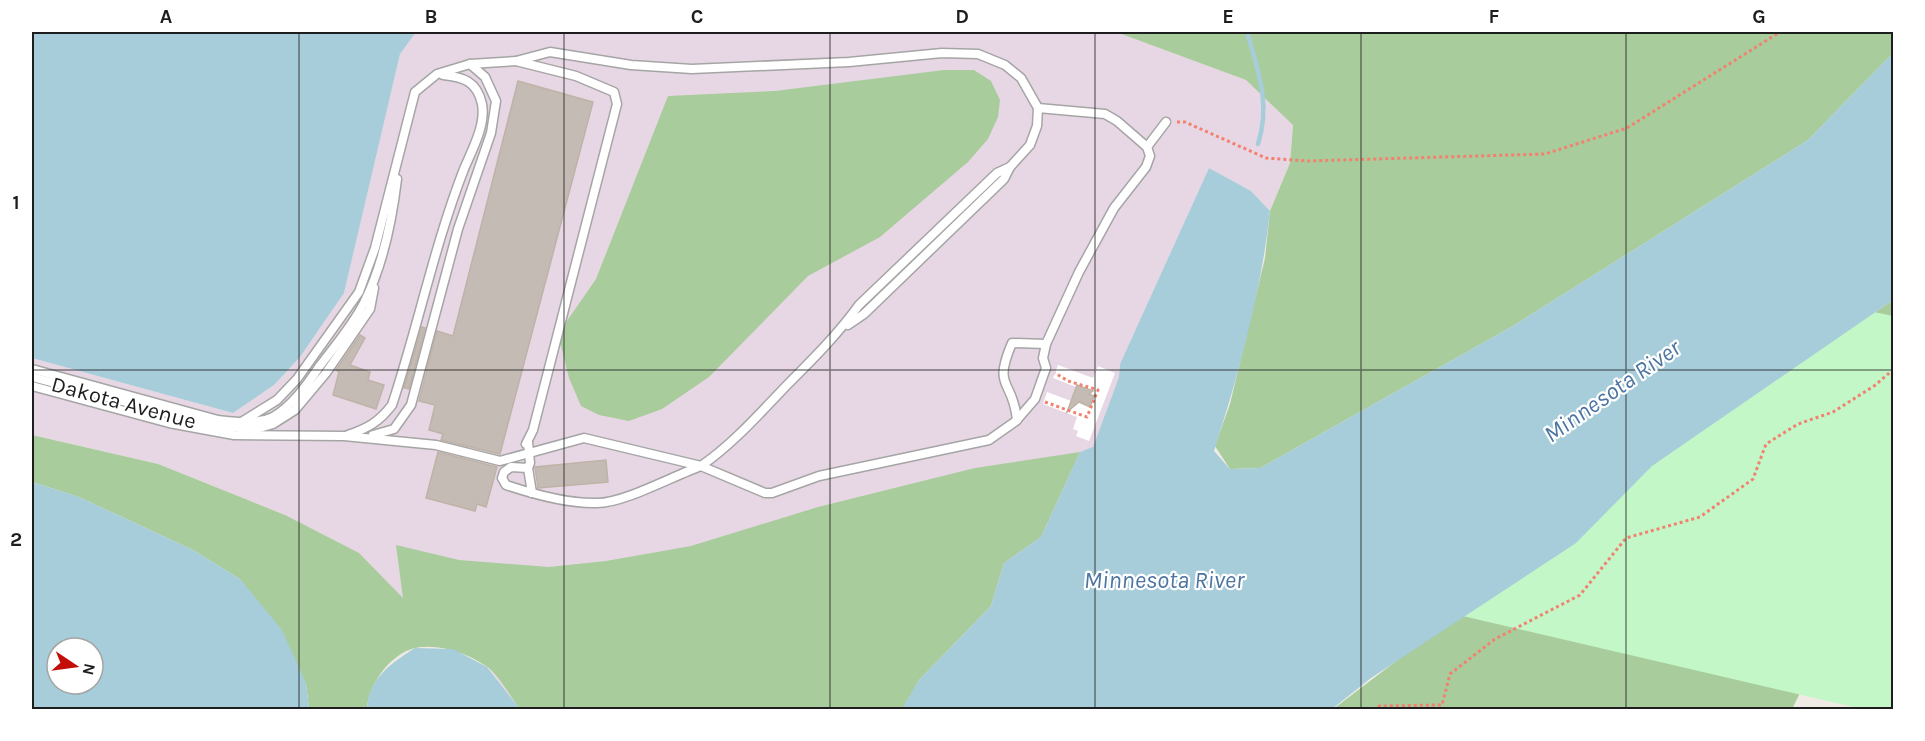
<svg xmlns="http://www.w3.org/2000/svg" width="1925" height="741" viewBox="0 0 1925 741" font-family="Karla,sans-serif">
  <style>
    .industrial { fill: #e7d7e4 }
    .forest { fill: #a8cc9b }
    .park { fill: #c3f7c8 }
    .water { fill: #a7cdda; fill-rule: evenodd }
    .pier { fill: #fff }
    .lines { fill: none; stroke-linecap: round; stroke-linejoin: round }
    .stream { stroke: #a7cdda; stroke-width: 4.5 }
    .building { fill: #c3bbb4; stroke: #bfb3a7; stroke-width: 1.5 }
    .lane-casing { stroke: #a5a5a5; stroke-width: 11 }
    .path { stroke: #f38171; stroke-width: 3; stroke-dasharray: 3 3; stroke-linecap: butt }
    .lane { stroke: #fff; stroke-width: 8 }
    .grid { fill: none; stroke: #1e1e1e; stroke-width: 1.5; stroke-opacity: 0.55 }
    .labels { text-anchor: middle; stroke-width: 4.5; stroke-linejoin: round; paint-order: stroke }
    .street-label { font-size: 22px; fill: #1e1e1e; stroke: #fff }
    .water-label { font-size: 24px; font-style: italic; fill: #4c75a1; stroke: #fff }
    .neatline { fill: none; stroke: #1e1e1e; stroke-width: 2 }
    .grid-label { font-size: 20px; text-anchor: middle; font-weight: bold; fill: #1e1e1e }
  </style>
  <rect width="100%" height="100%" fill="#efebe4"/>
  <path class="industrial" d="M416,32H1116L1246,80L1293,124L1290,163L1270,211L1251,191L1209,168L1120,364L1119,377L1093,447L919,680L902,709H520L488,667L285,515L158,464L32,435V358L233,413L274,385L300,357L344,293L400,53Z"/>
  <g class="forest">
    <path d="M1116,32H1893L1894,52L1808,140L1513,326L1260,468L1230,469L1215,446L1230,404L1265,258L1270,211L1290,163L1293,125L1246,80Z"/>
    <path d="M944,70H974L991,81L1000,100L998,117L988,139L968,162L880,237L808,276L709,377L662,409L629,421L599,415L581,406L569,378L558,334L596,279L668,96L775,91Z"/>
    <path d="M1893,300V579L1831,631L1792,709L1332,710L1652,466Z"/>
    <path d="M32,435L158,464L285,515L359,553L403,598L396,545L459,560L549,567L606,561L691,546L818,507L975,468L1080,452L1041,537L1004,563L991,606L919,680L902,710L520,709C510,696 499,675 486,666C467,653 439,643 415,648C390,654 368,685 367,709H309L306,683L240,579L193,550L79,497L32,482Z"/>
  </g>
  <path class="park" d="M1760,288L1893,316V709H1862L1325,584Z"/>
  <g class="water">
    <path d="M32,32H416L400,54L344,293L300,357L274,385L233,413L32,358Z"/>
    <path d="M1893,53V300L1652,466L1576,543L1371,678L1332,709H902L919,680L991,606L1004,563L1041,537L1080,452L1093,447L1119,377L1120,364L1209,168L1251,191L1270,211C1261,293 1239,373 1214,451L1230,469L1260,468L1513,326L1808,140Z"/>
    <path d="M32,482L79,497L193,550L240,579L282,630L306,683L309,709H32ZM57,648H93V684H57Z"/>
    <path d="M415,648L453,649L487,667L520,709H367C368,679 391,663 415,648Z"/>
  </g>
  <path class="pier" d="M1058,365L1093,378L1098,366L1115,373L1089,441L1076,436L1078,431L1073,429L1077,417L1043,404L1047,392L1071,401L1076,387L1053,378Z"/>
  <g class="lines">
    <path class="stream" d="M1247,32C1258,70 1271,104 1258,144"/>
  </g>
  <g class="building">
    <path d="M518,81L593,102L500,454L441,440L443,434L429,430L435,405L419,401L437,331L453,336Z"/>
    <path d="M422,327L425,328L409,389L404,388Z"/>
    <path d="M360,335L365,338L350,365L370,372L368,380L384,385L376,409L333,395L339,372L336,370Z"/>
    <path d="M1077,385L1093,391L1089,394L1094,396L1090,407L1079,402L1067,412Z"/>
    <path d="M438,452L497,467L486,507L477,504L475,511L426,498Z"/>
    <path d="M606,460L608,482L538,488L535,467Z"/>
  </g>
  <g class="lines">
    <defs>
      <g id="lane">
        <path d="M516,61L576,76L614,92L617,104L533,430L526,444"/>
        <path d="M1147,147L1166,122"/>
        <path d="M848,325L864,314L1004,179L1010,167"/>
        <path d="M32,369L218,420C236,422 256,425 273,417C292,406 307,385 319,367C334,347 353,325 364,303C383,265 392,221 397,179"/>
        <path d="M32,377L216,426L256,429L273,424L295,410L326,373L370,309L374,288"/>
        <path d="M32,386L169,423L234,435L344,436L436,445L500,461L584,438L701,466C734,443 760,413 788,384C813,359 838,334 859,305L997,173L1010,167L1030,145L1037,126L1038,108L1021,78L1005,65L978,54L942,53L849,62L692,69L631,65L550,52L516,61L470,64L437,74L415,92L375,248L359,292L297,379L277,400L240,423"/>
        <path d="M1017,420C1013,378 992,390 1012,343L1046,344"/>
        <path d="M348,435C368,428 379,422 392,405C418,327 434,246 464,169C472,150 486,125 482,104C477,81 463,77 443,75"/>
        <path d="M373,435L394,429L411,405L458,229L491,133L496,101L485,77L470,64"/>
        <path d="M528,442L530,463L528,468L511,467L504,472L502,478L506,485C533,494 569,504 597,503C624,503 673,476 701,466L765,493H772L819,476L989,440L1016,421L1035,399L1046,368L1043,358L1046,344L1079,272L1114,208L1146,167L1150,156L1147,147L1117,121L1105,114L1038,108"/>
        <path d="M528,468L532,493"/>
      </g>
    </defs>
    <use href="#lane" class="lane-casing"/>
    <g class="path">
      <path d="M1177,122H1185L1266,158L1307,161L1545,154L1627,128L1780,32"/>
      <path d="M1045,402L1087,417L1098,390L1068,381L1055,373"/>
      <path d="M1373,710L1379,706L1442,705L1450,674L1495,639L1580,595L1626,538L1700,517L1753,479L1766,444L1798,424L1833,412L1874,386L1894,369"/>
    </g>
    <use href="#lane" class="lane"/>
  </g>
  <path class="grid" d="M299,32V710M564,32V710M830,32V710M1095,32V710M1361,32V710M1626,32V710M32,370H1894"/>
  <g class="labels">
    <g class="street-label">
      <text transform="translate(124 402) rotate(15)" y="8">Dakota Avenue</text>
    </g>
    <g class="water-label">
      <text transform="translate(1612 391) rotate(-35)" y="8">Minnesota River</text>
      <text x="1164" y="588">Minnesota River</text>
    </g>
  </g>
  <rect width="1925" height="741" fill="none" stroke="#ffffff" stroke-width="66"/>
  <g transform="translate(75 666) rotate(103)"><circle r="28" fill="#ffffff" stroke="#a5a5a5" stroke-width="1.5"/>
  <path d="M0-4.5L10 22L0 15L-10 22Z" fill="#c30d09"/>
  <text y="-9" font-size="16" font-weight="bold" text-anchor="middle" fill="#1e1e1e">N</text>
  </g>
  <rect x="33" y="33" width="1859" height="675" class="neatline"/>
  <g class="grid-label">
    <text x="166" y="23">A</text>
    <text x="431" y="23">B</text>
    <text x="697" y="23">C</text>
    <text x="962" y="23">D</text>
    <text x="1228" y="23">E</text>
    <text x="1494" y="23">F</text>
    <text x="1759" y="23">G</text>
    <text x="16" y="209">1</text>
    <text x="16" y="546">2</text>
  </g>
</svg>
